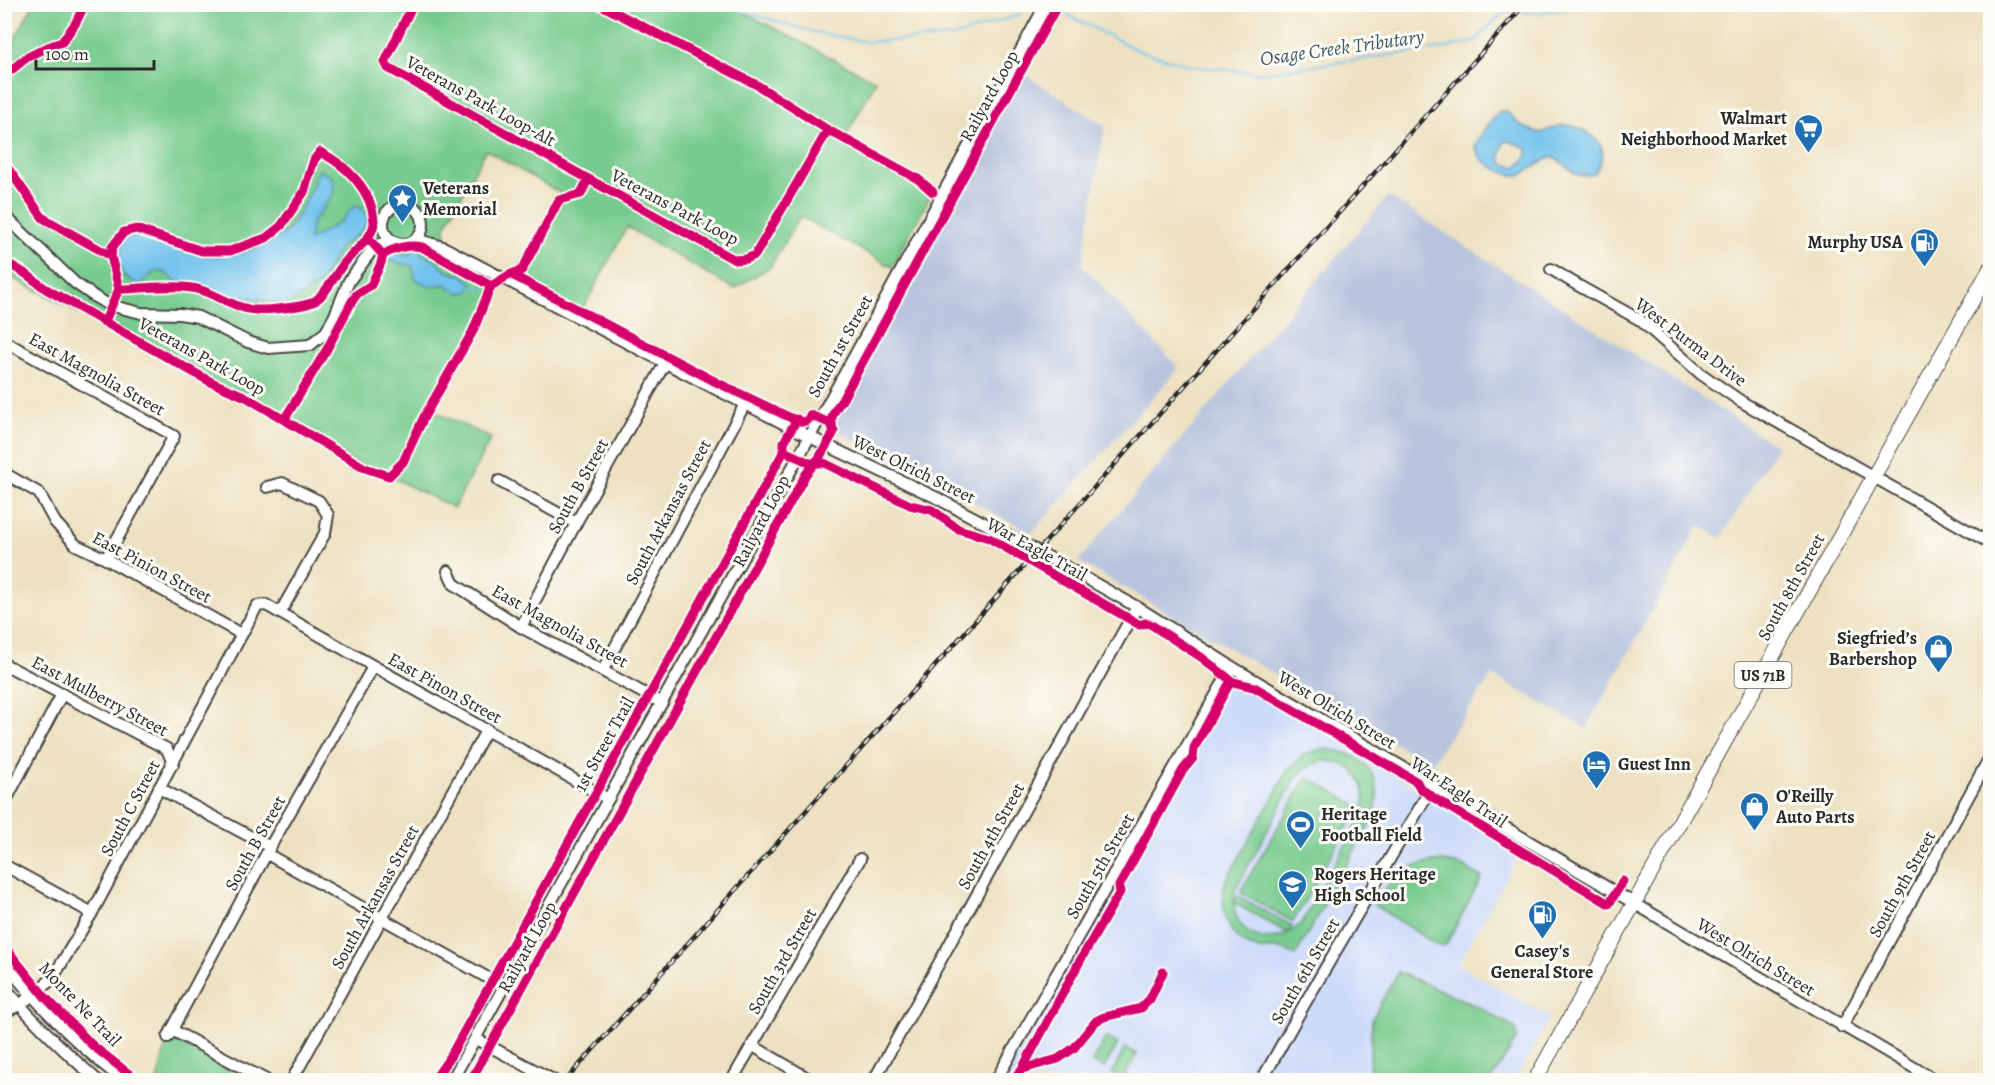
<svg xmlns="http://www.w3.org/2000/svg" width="1995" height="1085" viewBox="0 0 1995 1085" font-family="Alegreya,serif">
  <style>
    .built { fill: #cddbfa }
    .industrial { fill: #b9c5de }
    .green { fill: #77cb8e; stroke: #517b5c; stroke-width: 1.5; fill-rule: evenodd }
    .water { fill: #71c2ed; stroke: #4e768c; stroke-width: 1.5; fill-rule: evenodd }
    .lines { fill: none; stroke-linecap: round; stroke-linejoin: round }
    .stream { stroke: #71c2ed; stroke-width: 2 }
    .minor-casing { stroke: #484642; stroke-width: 14 }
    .major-casing { stroke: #484642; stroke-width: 16 }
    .minor { stroke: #fff; stroke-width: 10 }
    .major { stroke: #fff; stroke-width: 14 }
    .rail-casing { stroke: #2b2b2b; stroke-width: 4.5 }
    .rail { stroke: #fdfcf7; stroke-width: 2; stroke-dasharray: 7; stroke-linecap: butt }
    .cycleway-casing { stroke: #fdfcf7; stroke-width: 13 }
    .cycleway { stroke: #d6006c; stroke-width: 9 }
    .labels { text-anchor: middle; stroke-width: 6; stroke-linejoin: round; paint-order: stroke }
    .shield { fill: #fdfcf7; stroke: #6a6a68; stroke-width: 1.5 }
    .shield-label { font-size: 16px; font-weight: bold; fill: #2b2b2b }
    .street-label { font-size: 18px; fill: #2b2b2b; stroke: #fdfcf7 }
    .poi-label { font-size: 18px; font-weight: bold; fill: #2b2b2b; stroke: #fdfcf7; text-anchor: start }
    .water-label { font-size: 20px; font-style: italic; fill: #405865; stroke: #fdfcf7 }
  </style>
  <rect width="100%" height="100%" fill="#fdfcf7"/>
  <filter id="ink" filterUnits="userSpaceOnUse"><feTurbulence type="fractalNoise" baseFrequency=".0167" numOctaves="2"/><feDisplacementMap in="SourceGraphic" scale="12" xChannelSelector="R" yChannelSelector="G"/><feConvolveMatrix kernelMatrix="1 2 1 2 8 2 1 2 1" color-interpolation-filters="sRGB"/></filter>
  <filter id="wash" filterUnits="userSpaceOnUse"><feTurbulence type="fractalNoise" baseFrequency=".008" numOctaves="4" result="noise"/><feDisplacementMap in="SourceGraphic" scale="24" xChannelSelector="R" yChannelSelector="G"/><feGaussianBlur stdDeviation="1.35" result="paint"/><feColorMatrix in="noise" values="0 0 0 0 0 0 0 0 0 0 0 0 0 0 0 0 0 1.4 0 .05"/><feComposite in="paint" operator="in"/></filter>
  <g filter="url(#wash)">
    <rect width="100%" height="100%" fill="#ede1c1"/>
    <path class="built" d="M1232,667L1247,676L1436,802L1520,853L1458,965L1550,1017L1515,1080H1003Z"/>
    <g class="industrial">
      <path d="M1021,72L1105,126L1082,265L1179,368L1032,533L839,432L835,420L895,300L949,202L959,179Z"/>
      <path d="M1388,196L1777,446L1721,538L1699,526L1586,729L1492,675L1424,775L1408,751L1078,561Z"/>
    </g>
    <g class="green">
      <path d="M33,5H730L876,81L844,140L932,193L892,267L800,216L770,267L734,289L627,227L578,318L512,282L560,193L486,150L445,227L446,243L509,277L500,289L432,410L491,438L454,508L389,476L365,468L298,427L5,274V56Z"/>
      <path d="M1320,749C1363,750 1387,774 1373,818L1295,956C1292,954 1286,950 1282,949C1273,948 1264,951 1255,948C1226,939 1219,908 1225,882L1288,770L1304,755ZM1322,761C1357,761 1371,785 1361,817L1303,921C1278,949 1236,942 1234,903L1288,933L1292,926L1238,896L1234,902L1235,890L1295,780L1303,770Z"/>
      <path d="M1307,777L1359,807L1293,922L1240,892Z"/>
      <path d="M1443,861L1463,866L1482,877L1446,945L1438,946L1374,905C1394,873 1405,864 1443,861Z"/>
      <path d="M1398,972L1479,1007L1515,1028L1517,1038L1491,1080H1374L1369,1074L1372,1019Z"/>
      <path d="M168,1037L250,1080H157Z"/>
      <path d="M1106,1037L1118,1044L1104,1068L1092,1062Z"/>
      <path d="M1125,1048L1137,1054L1123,1079L1112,1073Z"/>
    </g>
    <g class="water">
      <path d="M1500,111H1506L1523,127L1541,133C1549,130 1559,124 1568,125C1574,125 1581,129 1586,132C1607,144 1606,156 1594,174C1571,181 1570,163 1553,158C1546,156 1529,173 1520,175C1508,177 1489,166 1481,158C1478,155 1477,149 1475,146L1484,130ZM1509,141L1525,147L1528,151L1525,159L1517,167L1503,164L1500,157L1504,142Z"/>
      <path d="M319,170L332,177L335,191L312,223L309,240L340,222L353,207H361L369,221L361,232L340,247L319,285L287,304L232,296L175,281L164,272L155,271L139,285L126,278L117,263L122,242L134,233C152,240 171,249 190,253C223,260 261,253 286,231C297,221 313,185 319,170Z"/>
      <path d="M414,249L436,261L446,271L464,276L473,284L468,292L460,293L444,284L432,287L416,280L412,266L386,260L389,253L398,251L407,256Z"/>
    </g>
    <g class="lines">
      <g class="stream">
        <path d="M717,4L810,31L866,42L953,37L1021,14"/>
        <path d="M1524,12L1537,13L1597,4"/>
        <path d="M1064,13L1137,50L1192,66L1260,73L1445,48L1474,42L1506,10L1515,11"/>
        <path d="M471,287L486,289"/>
        <path d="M492,290L496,291"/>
      </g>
    </g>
  </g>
  <g filter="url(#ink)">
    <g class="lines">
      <defs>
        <g id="minor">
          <circle cx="403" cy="224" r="20"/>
          <path d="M4,215L75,283L95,297L109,305L141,313L180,314L198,317L248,342L268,348L310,345L326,332L335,315L349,281L375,246L387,242L396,243"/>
          <path d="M416,239L443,247L712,387L826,445L935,497L1039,552L1137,607L1232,667L1935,1080"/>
          <path d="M1551,269L1579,286L1640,320L1701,374L1742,402L1990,543"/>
          <path d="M4,341L174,436L106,559"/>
          <path d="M4,473L39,493L55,522L76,545L106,559L241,634"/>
          <path d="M499,481L576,523"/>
          <path d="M267,487L282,483L319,501L328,515L325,533L280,613"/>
          <path d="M448,571L454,584L521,627L662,703"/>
          <path d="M521,627L576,523L665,363"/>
          <path d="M4,664L167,749L173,764"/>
          <path d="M603,670L746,402"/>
          <path d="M159,788L270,847"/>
          <path d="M4,804L62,694"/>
          <path d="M267,854L504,987"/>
          <path d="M4,865L92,913"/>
          <path d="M4,962C39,1006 78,1046 123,1080"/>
          <path d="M4,986C32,1021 64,1051 97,1080"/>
          <path d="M4,1012L20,1005L52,979L92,913L257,606L266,605L280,613L608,799"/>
          <path d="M1842,1027L1990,757"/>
          <path d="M172,1030L266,1080"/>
          <path d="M168,1037L270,847L373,667"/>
          <path d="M476,1039L553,1080"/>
          <path d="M753,1046L811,1080"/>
          <path d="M292,1080L487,729"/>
          <path d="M452,1080L855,355L1046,4"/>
          <path d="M732,1080L860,859"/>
          <path d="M874,1080L1137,607"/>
          <path d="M996,1080L1232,667"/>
          <path d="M1262,1080L1305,1003L1433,785"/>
        </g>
        <path id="major" d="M1535,1080L1990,269"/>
      </defs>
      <use href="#minor" class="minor-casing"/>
      <use href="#major" class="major-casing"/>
      <use href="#minor" class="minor"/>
      <use href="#major" class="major"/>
      <defs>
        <path id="rail" d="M566,1080L1525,4"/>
      </defs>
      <use href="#rail" class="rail-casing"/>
      <use href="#rail" class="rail"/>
      <defs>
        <g id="cycleway">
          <path d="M413,4L385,62L388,68L735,260L746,259L755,255L828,130L757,85L599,4"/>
          <path d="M4,76L26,58L48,47L62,42L75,24L85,4"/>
          <path d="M828,130L918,179L933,192"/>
          <path d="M4,159L7,167L43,218L111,256"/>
          <path d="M368,238L383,255C394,248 409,244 422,247L491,286"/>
          <path d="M4,261L26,274L46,289L211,382L246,397L365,468L389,476L403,462L424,417L473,331L491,286L509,275L522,270L559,200L581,194L588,179"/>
          <path d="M512,275L716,382L791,418L802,422L808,420L810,415L832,424"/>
          <path d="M105,321L119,289L111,256L112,247L124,232L136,229L202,251H230L266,238L281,226L304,192L314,160L320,152C346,165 372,190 374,221C375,236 355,250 346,261C335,273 329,291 315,301C305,307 260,312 248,309C229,305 212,291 192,288C169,284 143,289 119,289"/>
          <path d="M284,420L327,349L351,303L357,294L371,285L381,263L383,255"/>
          <path d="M784,451L810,463H824L910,505L932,510L958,529L989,538L1140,625L1145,623L1150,624L1201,657L1233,682L1254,687L1417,782L1420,788L1434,798L1609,904L1623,881"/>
          <path d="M4,946L45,997L93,1046L137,1080"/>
          <path d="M1022,1069L1058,1059L1074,1048L1096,1021L1104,1017L1141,1008L1150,999L1163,972"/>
          <path d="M434,1080L450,1057L492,981L784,451V442L797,419"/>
          <path d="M471,1080L806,474L819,458L834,432C828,418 834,411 842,400L1011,89L1058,4"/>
          <path d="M1012,1080L1022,1069L1081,959L1120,892L1119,886L1183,770L1193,758L1194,748L1228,686L1233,682"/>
        </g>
      </defs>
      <use href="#cycleway" class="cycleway-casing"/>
      <use href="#cycleway" class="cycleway"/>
    </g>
  </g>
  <defs>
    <symbol id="supermarket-pin" viewBox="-11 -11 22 30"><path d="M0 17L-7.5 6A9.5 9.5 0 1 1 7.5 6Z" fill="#1f6fb2" stroke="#fdfcf7"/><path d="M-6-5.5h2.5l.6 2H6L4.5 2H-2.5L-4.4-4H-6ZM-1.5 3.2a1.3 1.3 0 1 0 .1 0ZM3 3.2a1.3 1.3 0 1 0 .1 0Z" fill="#fff"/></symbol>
    <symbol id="sight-pin" viewBox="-11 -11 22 30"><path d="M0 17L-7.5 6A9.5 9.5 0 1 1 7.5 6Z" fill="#1f6fb2" stroke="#fdfcf7"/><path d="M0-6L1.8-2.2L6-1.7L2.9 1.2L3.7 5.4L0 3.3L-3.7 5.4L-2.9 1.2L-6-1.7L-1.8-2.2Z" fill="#fff"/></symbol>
    <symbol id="fuel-pin" viewBox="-11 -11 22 30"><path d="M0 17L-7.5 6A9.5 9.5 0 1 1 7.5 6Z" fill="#1f6fb2" stroke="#fdfcf7"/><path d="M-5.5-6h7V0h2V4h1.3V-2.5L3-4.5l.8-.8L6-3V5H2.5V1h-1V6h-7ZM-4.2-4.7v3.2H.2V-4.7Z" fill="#fff"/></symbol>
    <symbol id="shop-pin" viewBox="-11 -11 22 30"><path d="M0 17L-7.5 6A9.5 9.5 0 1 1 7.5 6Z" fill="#1f6fb2" stroke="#fdfcf7"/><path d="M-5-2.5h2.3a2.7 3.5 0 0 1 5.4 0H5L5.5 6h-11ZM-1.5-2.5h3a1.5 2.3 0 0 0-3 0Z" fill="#fff"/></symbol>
    <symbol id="hotel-pin" viewBox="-11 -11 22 30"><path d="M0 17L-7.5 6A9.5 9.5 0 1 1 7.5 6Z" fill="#1f6fb2" stroke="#fdfcf7"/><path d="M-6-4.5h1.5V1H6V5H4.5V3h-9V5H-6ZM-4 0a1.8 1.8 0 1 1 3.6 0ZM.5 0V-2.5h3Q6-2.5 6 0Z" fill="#fff"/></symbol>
    <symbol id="stadium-pin" viewBox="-11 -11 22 30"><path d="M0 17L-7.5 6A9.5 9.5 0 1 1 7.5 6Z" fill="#1f6fb2" stroke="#fdfcf7"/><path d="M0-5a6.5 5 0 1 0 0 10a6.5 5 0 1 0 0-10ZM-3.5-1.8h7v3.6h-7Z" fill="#fff"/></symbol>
    <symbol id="school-pin" viewBox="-11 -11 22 30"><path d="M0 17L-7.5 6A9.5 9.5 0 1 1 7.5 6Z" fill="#1f6fb2" stroke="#fdfcf7"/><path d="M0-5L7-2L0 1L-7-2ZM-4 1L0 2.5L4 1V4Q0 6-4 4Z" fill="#fff"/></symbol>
  </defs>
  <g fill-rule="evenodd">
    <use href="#supermarket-pin" x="1792" y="112" width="33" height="45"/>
    <use href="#sight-pin" x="386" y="182" width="33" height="45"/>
    <use href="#fuel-pin" x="1908" y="226" width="33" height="45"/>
    <use href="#shop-pin" x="1922" y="632" width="33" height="45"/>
    <use href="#hotel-pin" x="1580" y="748" width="33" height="45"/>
    <use href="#shop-pin" x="1738" y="790" width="33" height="45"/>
    <use href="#stadium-pin" x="1284" y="808" width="33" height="45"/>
    <use href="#school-pin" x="1276" y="868" width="33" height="45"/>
    <use href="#fuel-pin" x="1526" y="898" width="33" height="45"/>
  </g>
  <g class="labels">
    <rect class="shield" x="1734.5" y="662" width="57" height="26" rx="4.5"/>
    <g class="shield-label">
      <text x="1763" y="681">US 71B</text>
    </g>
    <g class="street-label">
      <text transform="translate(989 96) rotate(-61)" y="6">Railyard Loop</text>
      <text transform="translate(481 101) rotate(29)" y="6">Veterans Park Loop-Alt</text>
      <text transform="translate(675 207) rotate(28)" y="6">Veterans Park Loop</text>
      <text transform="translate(1691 342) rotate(37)" y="6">West Purma Drive</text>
      <text transform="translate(840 346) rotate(-61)" y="6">South 1st Street</text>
      <text transform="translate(202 356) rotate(29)" y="6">Veterans Park Loop</text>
      <text transform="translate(97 374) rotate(29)" y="6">East Magnolia Street</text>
      <text transform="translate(914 469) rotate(26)" y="6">West Olrich Street</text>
      <text transform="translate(578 486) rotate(-61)" y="6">South B Street</text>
      <text transform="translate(668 512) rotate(-62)" y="6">South Arkansas Street</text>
      <text transform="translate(761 521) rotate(-62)" y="6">Railyard Loop</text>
      <text transform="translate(1037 549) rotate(29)" y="6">War Eagle Trail</text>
      <text transform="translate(152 567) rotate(28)" y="6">East Pinion Street</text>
      <text transform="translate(1791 587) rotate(-61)" y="6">South 8th Street</text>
      <text transform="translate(560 626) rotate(29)" y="6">East Magnolia Street</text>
      <text transform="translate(445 688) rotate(29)" y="6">East Pinon Street</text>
      <text transform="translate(100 696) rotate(28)" y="6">East Mulberry Street</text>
      <text transform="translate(1337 710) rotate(31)" y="6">West Olrich Street</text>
      <text transform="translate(604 744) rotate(-61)" y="6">1st Street Trail</text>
      <text transform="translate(1459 792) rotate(34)" y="6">War Eagle Trail</text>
      <text transform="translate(130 808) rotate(-62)" y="6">South C Street</text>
      <text transform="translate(991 836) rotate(-61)" y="6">South 4th Street</text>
      <text transform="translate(255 843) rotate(-61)" y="6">South B Street</text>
      <text transform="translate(1100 866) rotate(-60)" y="6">South 5th Street</text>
      <text transform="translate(1902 884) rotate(-61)" y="6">South 9th Street</text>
      <text transform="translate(375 897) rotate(-61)" y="6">South Arkansas Street</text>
      <text transform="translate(527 947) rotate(-61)" y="6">Railyard Loop</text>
      <text transform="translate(1756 957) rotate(31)" y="6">West Olrich Street</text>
      <text transform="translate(782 961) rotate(-60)" y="6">South 3rd Street</text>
      <text transform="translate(1305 971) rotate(-60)" y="6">South 6th Street</text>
      <text transform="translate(80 1004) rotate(46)" y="6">Monte Ne Trail</text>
    </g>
    <g class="poi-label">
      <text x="1787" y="124" text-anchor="end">Walmart<tspan x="1787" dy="21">Neighborhood Market</tspan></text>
      <text x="423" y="194">Veterans<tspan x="423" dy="21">Memorial</tspan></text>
      <text x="1903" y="248" text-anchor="end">Murphy USA</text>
      <text x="1917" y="644" text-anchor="end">Siegfried’s<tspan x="1917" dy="21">Barbershop</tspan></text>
      <text x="1618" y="770">Guest Inn</text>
      <text x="1776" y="802">O'Reilly<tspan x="1776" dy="21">Auto Parts</tspan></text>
      <text x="1321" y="820">Heritage<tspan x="1321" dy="21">Football Field</tspan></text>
      <text x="1314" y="880">Rogers Heritage<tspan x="1314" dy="21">High School</tspan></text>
      <text x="1542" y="957" text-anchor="middle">Casey's<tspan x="1542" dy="21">General Store</tspan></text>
    </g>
    <g class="water-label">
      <text transform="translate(1342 47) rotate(-8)" y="7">Osage Creek Tributary</text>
    </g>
  </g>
  <rect width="1995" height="1085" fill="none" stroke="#fdfcf7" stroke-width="24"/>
  <path d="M36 60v9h118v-9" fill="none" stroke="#2b2b2b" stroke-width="3"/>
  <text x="45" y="60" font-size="18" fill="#2b2b2b" stroke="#fdfcf7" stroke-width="4.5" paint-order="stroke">100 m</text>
</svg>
